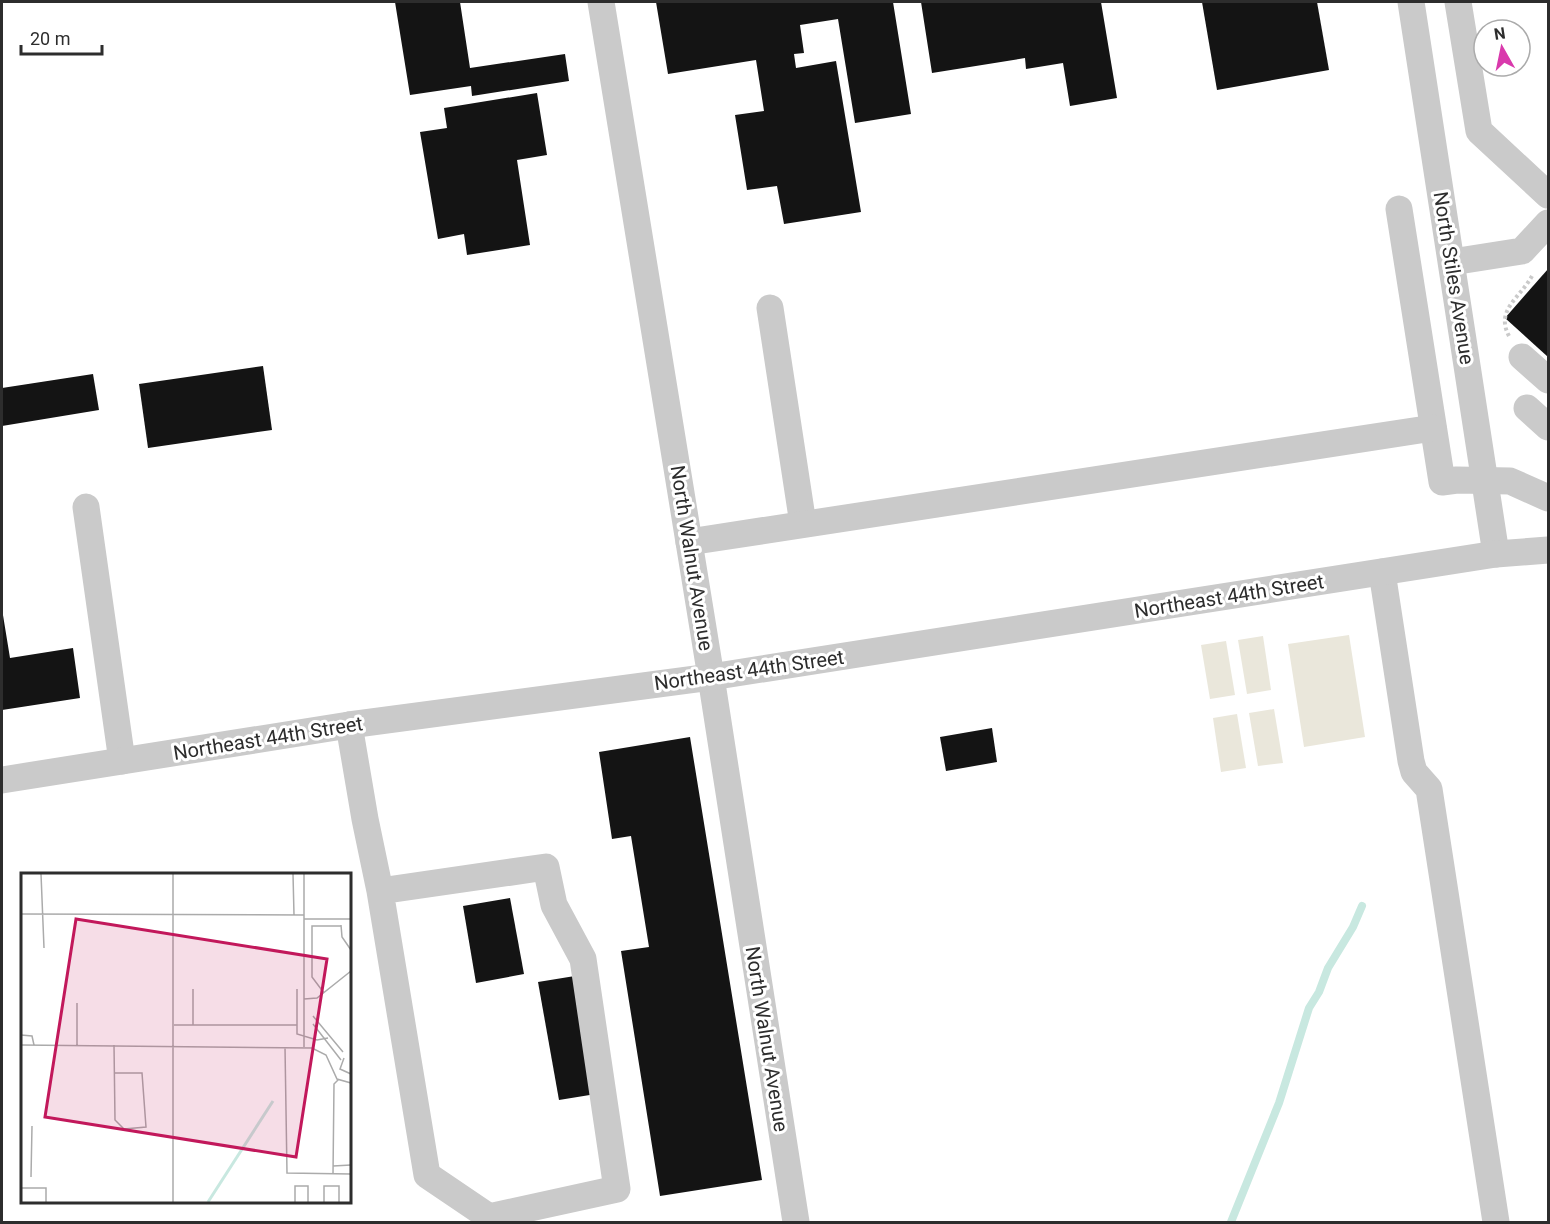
<svg xmlns="http://www.w3.org/2000/svg" width="1550" height="1224" viewBox="0 0 1550 1224" font-family="Roboto,sans-serif">
  <style>
    .green { fill: #eae7db }
    .lines { fill: none; stroke-linecap: round; stroke-linejoin: round }
    .stream { stroke: #c8e8e0; stroke-width: 8 }
    .building { fill: #141414 }
    .path { stroke: #cacaca; stroke-width: 4; stroke-dasharray: 3 3; stroke-linecap: butt }
    .minor { stroke: #cacaca; stroke-width: 27 }
    .labels { text-anchor: middle; stroke-width: 6; stroke-linejoin: round; paint-order: stroke }
    .street-label { font-size: 20px; fill: #2d2d2d; stroke: #fff }
    .inset-river { fill: none; stroke: #c8e8e0; stroke-width: 3 }
    .inset-road { fill: none; stroke: #ababab; stroke-width: 1.5 }
    .view { fill: #c2185b; fill-opacity: 0.15; stroke: #c2185b; stroke-width: 3 }
    .inset-edge { fill: none; stroke: #2d2d2d; stroke-width: 3 }
  </style>
  <rect width="100%" height="100%" fill="#fff"/>
  <g class="green">
    <path d="M1349,635L1365,737L1304,747L1288,644Z"/>
    <path d="M1263,636L1271,690L1247,694L1238,640Z"/>
    <path d="M1226,641L1235,695L1210,699L1201,645Z"/>
    <path d="M1274,709L1283,763L1258,766L1249,713Z"/>
    <path d="M1237,714L1246,768L1221,772L1213,718Z"/>
  </g>
  <g class="lines">
    <path class="stream" d="M1231,1222L1279,1103L1309,1008L1319,992L1328,968L1353,927L1362,906"/>
  </g>
  <g class="building">
    <path d="M395,2H460L470,68L565,54L569,81L472,96L471,86L410,95Z"/>
    <path d="M656,2H893L911,114L855,123L838,19L800,25L804,53L794,54L796,68L836,61L861,212L784,224L777,186L747,190L735,115L764,111L756,60L668,74Z"/>
    <path d="M921,2H1101L1117,98L1070,106L1063,63L1026,69L1025,58L932,73Z"/>
    <path d="M1202,2H1317L1329,70L1217,90Z"/>
    <path d="M537,93L547,155L517,160L530,245L467,255L464,234L438,239L420,132L447,128L444,108Z"/>
    <path d="M1548,269V357L1505,318Z"/>
    <path d="M263,366L272,430L148,448L139,384Z"/>
    <path d="M93,374L99,410L2,426V388Z"/>
    <path d="M2,609L10,658L73,648L80,698L2,710Z"/>
    <path d="M992,728L997,762L946,771L940,737Z"/>
    <path d="M690,737L762,1180L660,1196L621,951L649,947L631,836L612,839L599,752Z"/>
    <path d="M510,898L524,974L476,983L463,906Z"/>
    <path d="M581,975L602,1093L559,1100L538,982Z"/>
  </g>
  <g class="lines">
    <path class="path" d="M1509,336C1495,310 1520,298 1532,276"/>
    <g class="minor">
      <path d="M601,2L711,677L796,1222"/>
      <path d="M1411,2L1496,554"/>
      <path d="M1458,2L1479,131L1548,195"/>
      <path d="M1399,209L1442,482L1457,480L1510,481L1548,498"/>
      <path d="M1452,262L1522,251L1548,223"/>
      <path d="M770,308L803,524"/>
      <path d="M1522,357L1548,380"/>
      <path d="M1527,408L1548,427"/>
      <path d="M86,507L122,761"/>
      <path d="M689,542L1433,428"/>
      <path d="M1382,572L1411,761L1414,772L1429,789L1496,1222"/>
      <path d="M349,725L365,819L380,891L427,1175L489,1217L617,1189L583,959L554,905L546,867L380,891"/>
      <path d="M2,780L349,725L711,677L1496,554L1548,550"/>
    </g>
  </g>
  <g class="labels">
    <g class="street-label">
      <text transform="translate(1454 278) rotate(81)" y="7">North Stiles Avenue</text>
      <text transform="translate(692 558) rotate(81)" y="7">North Walnut Avenue</text>
      <text transform="translate(1229 596) rotate(-9)" y="7">Northeast 44th Street</text>
      <text transform="translate(749 670) rotate(-8)" y="7">Northeast 44th Street</text>
      <text transform="translate(268 738) rotate(-9)" y="7">Northeast 44th Street</text>
      <text transform="translate(767 1039) rotate(81)" y="7">North Walnut Avenue</text>
    </g>
  </g>
  <g transform="translate(21 873)">
    <rect width="330" height="330" fill="#fff"/>
    <path class="inset-river" d="M187,329L252,228"/>
    <path class="inset-road" d="M20,1L23,75M152,1V329M272,1L273,42M283,1V174M0,41L283,42M283,46H330M320,52L321,64L330,77M276,116V161L296,167L307,165M303,120L291,104V53H320M283,126L296,125L330,98M292,143L322,179M292,151L320,187M153,152H276M172,152V116M0,162L11,163L13,172M0,172L291,175L305,182L316,206L330,210M56,172V130M93,172L94,247L103,256L125,254L121,200H94M264,174L266,300L330,301M323,185L319,196L330,201M312,293L330,292M312,301L313,211L317,207M10,304L11,253M0,315H25V329M274,329V313H287V329M303,329V313H318V329"/>
    <path class="view" d="M55,46L306,86L275,284L24,244Z"/>
    <rect width="330" height="330" class="inset-edge"/>
  </g>
  <rect width="1550" height="1224" fill="none" stroke="#2d2d2d" stroke-width="6"/>
  <g transform="translate(1502 48) rotate(351)"><circle r="28" fill="#ffffff" stroke="#ababab" stroke-width="1.5"/>
  <path d="M0-4.5L10 22L0 15L-10 22Z" fill="#d939ac"/>
  <text y="-9" font-size="16" font-weight="bold" text-anchor="middle" fill="#2d2d2d">N</text>
  </g>
  <path d="M21 45v9h81v-9" fill="none" stroke="#2d2d2d" stroke-width="3"/>
  <text x="30" y="45" font-size="18" fill="#2d2d2d" stroke="#ffffff" stroke-width="4.5" paint-order="stroke">20 m</text>
</svg>
